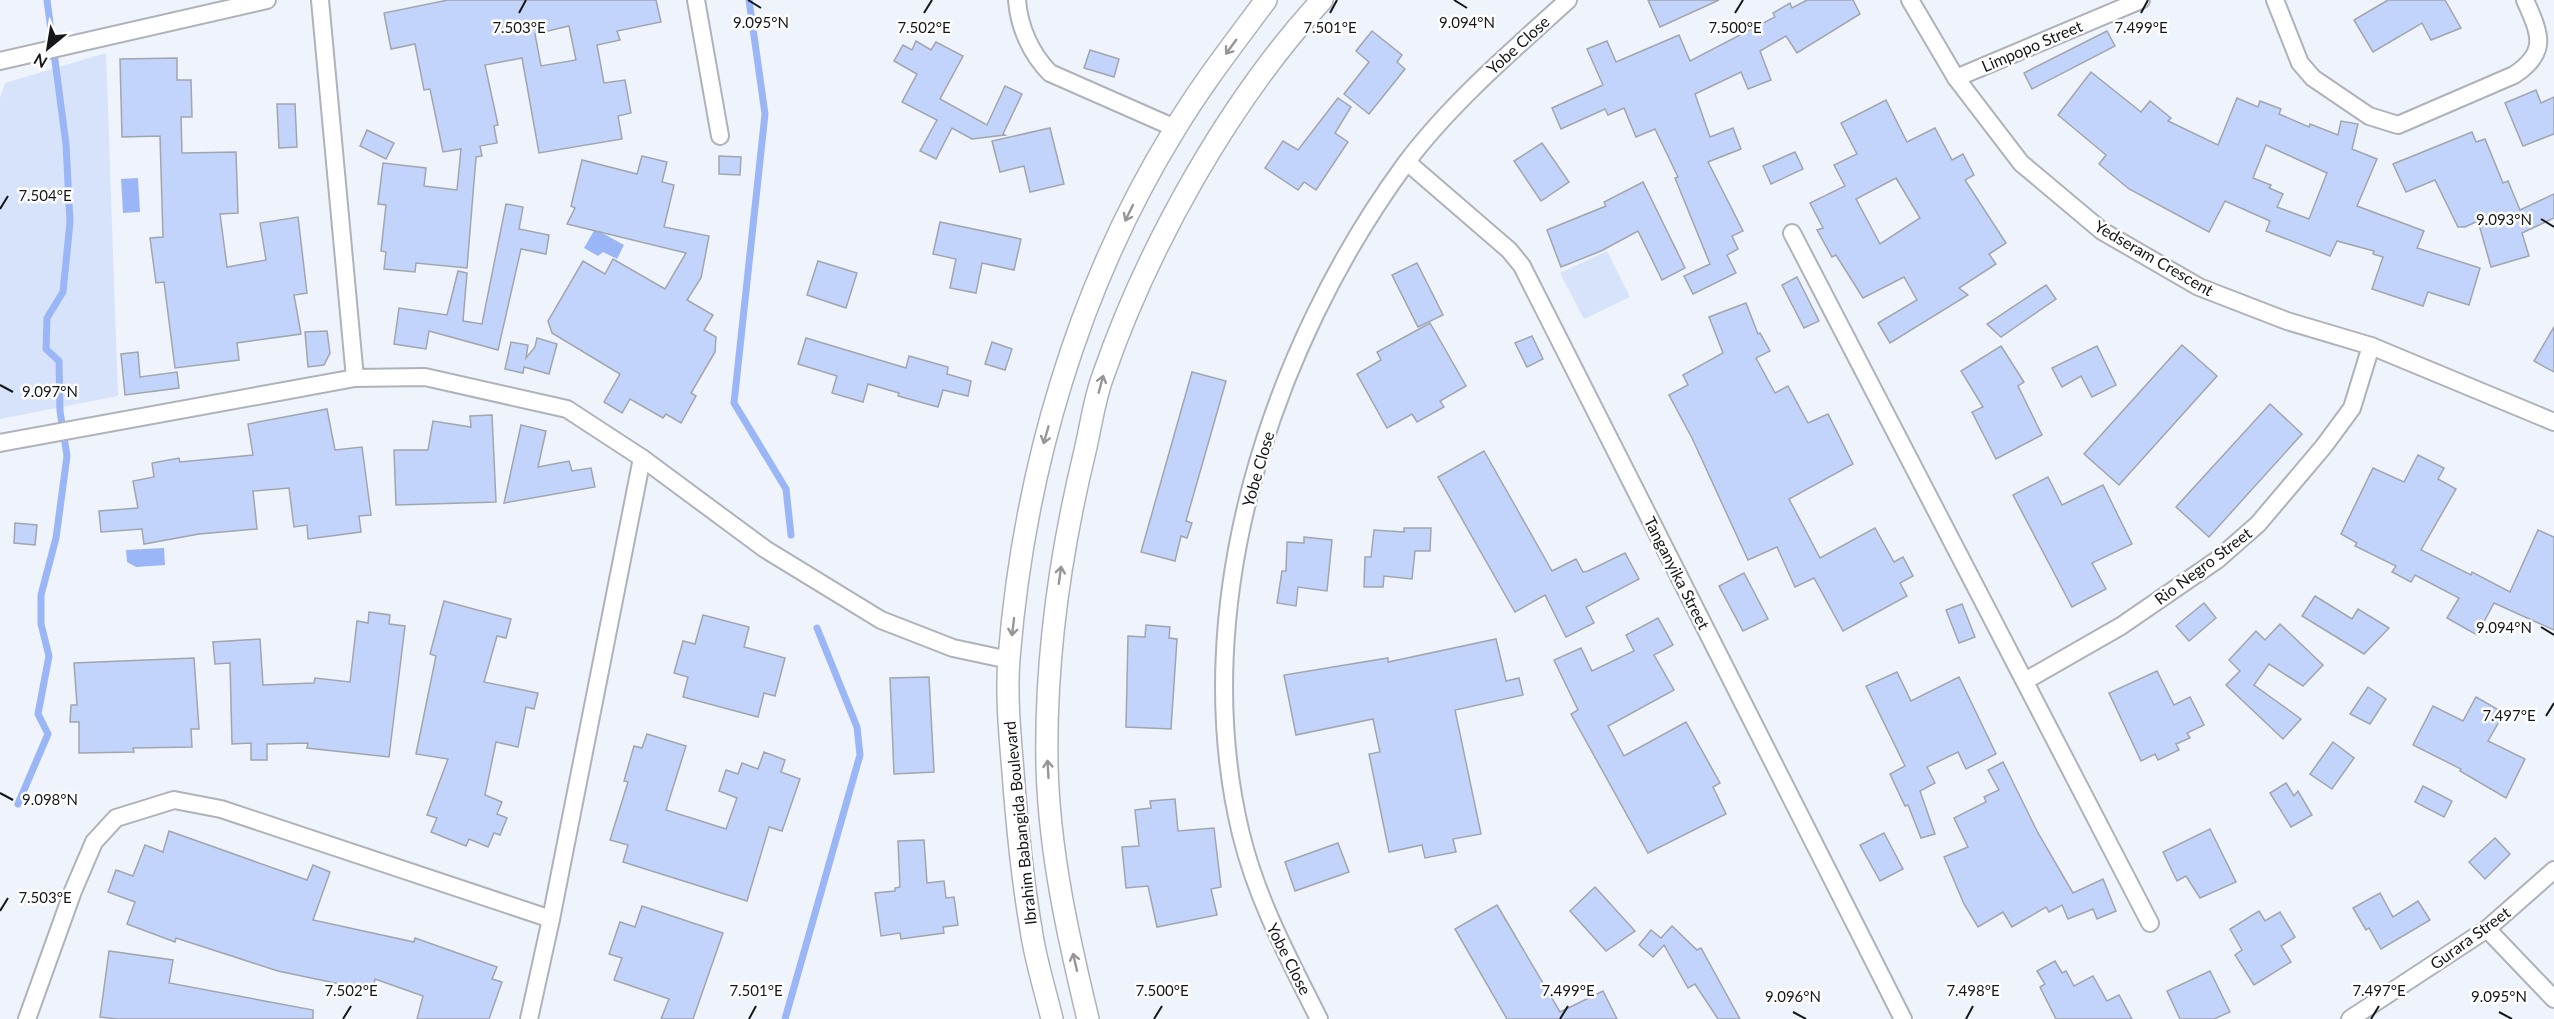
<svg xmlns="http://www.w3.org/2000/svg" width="2554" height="1019" viewBox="0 0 2554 1019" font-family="Lato,sans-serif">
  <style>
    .green { fill: #d7e2fb }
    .water { fill: #9bb6f6 }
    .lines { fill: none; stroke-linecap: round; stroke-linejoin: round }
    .stream { stroke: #9bb6f6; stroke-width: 7 }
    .building { fill: #c3d4fc; stroke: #a1a5ad; stroke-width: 1.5; fill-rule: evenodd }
    .minor-casing { stroke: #afb2bb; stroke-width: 20 }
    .tertiary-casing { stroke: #afb2bb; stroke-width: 24 }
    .minor { stroke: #fff; stroke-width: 16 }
    .tertiary { stroke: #fff; stroke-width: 21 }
    .oneway { stroke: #969698 }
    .ticks { fill: none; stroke: #151619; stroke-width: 2 }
    .labels { text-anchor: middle; stroke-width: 5; stroke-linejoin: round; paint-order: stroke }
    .street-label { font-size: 16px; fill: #151619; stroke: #fff }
    .ticks-label { font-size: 15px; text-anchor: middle; fill: #151619; stroke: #fff; stroke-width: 5; stroke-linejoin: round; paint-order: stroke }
  </style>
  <rect width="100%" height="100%" fill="#eff3fc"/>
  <g class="green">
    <path d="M106,53L118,396L0,419V98L5,83Z"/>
    <path d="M1607,251L1630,297L1584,319L1560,273Z"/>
  </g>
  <g class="water">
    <path d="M138,178L140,212L123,213L121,179Z"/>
    <path d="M595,229L624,245L617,259L603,252L598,256L584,248Z"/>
    <path d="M164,548L165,565L136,567L127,562L126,550Z"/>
  </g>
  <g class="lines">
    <g class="stream">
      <path d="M749,0L765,114L734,403L786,489L791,535"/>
      <path d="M18,804L48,734L38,714L49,656L41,624V595L56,538L67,456L60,411L59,361L46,349L47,318L63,292L70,222L66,144L47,0"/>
      <path d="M785,1019L860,755L857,727L817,628"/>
    </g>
  </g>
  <g class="building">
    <path d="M448,0H656L661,22L617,31L620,40L597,45L604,83L625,80L631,113L618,116L622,139L539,153L522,58L485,65L498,125L494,126L497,143L480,146L482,156L476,157L467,268L416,263L415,272L384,269L386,252L381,251L386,205L378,204L383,163L426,168L424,186L457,190L461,149L443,152L430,89L424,90L415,44L391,49L384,13ZM569,26L576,60L541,66L535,34Z"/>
    <path d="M1648,0H1719L1660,27Z"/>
    <path d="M1807,0H1853L1860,14L1797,53L1786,36L1760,51L1771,80L1748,89L1741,72L1695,94L1710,137L1733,128L1741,149L1708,162L1743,231L1732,236L1738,249L1727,255L1736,273L1693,294L1684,276L1710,264L1675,178L1678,177L1655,129L1636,137L1624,108L1608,115L1605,109L1561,129L1552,108L1603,85L1587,49L1607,41L1616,62L1679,35L1690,61L1775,17L1773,13L1790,3L1792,8Z"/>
    <path d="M2388,0H2445L2461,28L2431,40L2422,23L2373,52L2354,20Z"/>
    <path d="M1372,31L1402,55L1397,62L1405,69L1369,114L1344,94L1369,62L1356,51Z"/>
    <path d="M2107,31L2115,46L2032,89L2024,73Z"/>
    <path d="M916,41L931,50L936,42L963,56L940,99L987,125L1005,86L1022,94L1003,134L1005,135L972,139L952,128L936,159L920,151L937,120L902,102L917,74L894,61L903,45L912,50Z"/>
    <path d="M1090,50L1119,59L1114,77L1084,68Z"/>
    <path d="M177,58V80H191L192,117H181L182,153L236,152L238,213L220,214L227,267L266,260L260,223L298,217L307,293L294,295L301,334L237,343L239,360L175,368L164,282L156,283L150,238L163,237L160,136L122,137L120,59Z"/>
    <path d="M2091,72L2141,112L2150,101L2171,118L2168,121L2218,145L2237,98L2258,107L2260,101L2281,109L2279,114L2309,127L2310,124L2338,135L2341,121L2358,124L2352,149L2377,159L2357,206L2424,231L2417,248L2480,268L2469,305L2428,292L2423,306L2372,289L2383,257L2373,254L2374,251L2337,241L2330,256L2266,231L2270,221L2225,201L2209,232L2129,189L2099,164L2106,155L2058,115ZM2266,145L2327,173L2309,219L2277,207L2283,194L2269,188L2271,185L2253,178Z"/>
    <path d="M2536,90L2541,103L2554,97V134L2523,146L2505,103Z"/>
    <path d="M1338,98L1351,107L1335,133L1348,142L1316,190L1304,182L1298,190L1265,168L1283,141L1298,150Z"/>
    <path d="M1886,100L1907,142L1935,128L1952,160L1963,154L1974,175L1965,180L2006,243L1989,254L1996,264L1959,288L1968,295L1890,343L1878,323L1917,300L1904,277L1863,298L1836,255L1832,257L1817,230L1823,228L1810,203L1845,186L1834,165L1857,154L1841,123ZM1896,178L1920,218L1880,244L1856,199Z"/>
    <path d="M277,104H295L297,147L279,148Z"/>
    <path d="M1050,128L1064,184L1030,192L1024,166L1000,172L992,141Z"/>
    <path d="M367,130L394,143L386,159L360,146Z"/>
    <path d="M2472,132L2476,142L2485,139L2503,183L2508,181L2520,210L2554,194V218L2522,233L2529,256L2491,267L2478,221L2465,227H2458L2435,180L2406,192L2393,164Z"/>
    <path d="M1542,143L1569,182L1541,201L1514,161Z"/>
    <path d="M1795,152L1803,169L1771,184L1763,166Z"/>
    <path d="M642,156L667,162L662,182L674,185L664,227L709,236L701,278L687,300L713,315L704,330L716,337L715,352L691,393L696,396L681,423L666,414L663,418L630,399L622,413L604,402L620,374L552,333L548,321L583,261L605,274L613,259L665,289L686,253L567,224L575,208L571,206L582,160L637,174Z"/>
    <path d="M719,156L741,157L740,175L719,174Z"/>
    <path d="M1643,182L1685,268L1662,280L1638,231L1601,251L1561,267L1547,230L1606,206L1604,202Z"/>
    <path d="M506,204L523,207L519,229L549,235L546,254L521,249L498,350L429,331L426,349L394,344L399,308L447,315L458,271L467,273L463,321L482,324Z"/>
    <path d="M940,222L1021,239L1014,270L982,263L976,293L950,288L956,259L933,254Z"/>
    <path d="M818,261L857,273L846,308L807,295Z"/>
    <path d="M1417,263L1443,315L1418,327L1392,275Z"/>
    <path d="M1797,277L1819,321L1804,328L1782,285Z"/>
    <path d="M2046,285L2056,299L2001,337L1987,324Z"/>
    <path d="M1746,303L1758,334L1760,333L1770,351L1756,358L1775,393L1788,386L1808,423L1828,414L1853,464L1789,499L1820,558L1875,528L1894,562L1903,557L1913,576L1900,583L1907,596L1843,631L1814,578L1795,587L1777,547L1748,560L1692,438L1669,395L1688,385L1683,375L1723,353L1709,317Z"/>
    <path d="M1430,323L1466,386L1440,401L1444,407L1417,422L1412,414L1387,428L1357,374L1381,360L1377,352Z"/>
    <path d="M2554,327V372L2534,361Z"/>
    <path d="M327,331L330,353L324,365L308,367L305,332Z"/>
    <path d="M1532,336L1543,359L1527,367L1515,343Z"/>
    <path d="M537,338L557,344L549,374L524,367L523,373L505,369L511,342L528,345L526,358L535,347Z"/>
    <path d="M806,338L906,368L909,356L948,367L947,374L971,381L968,396L943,390L938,407L898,396L899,393L868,384L863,402L832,393L837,376L798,364Z"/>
    <path d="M992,342L1012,349L1005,370L985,364Z"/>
    <path d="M2182,345L2217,376L2119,485L2084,454Z"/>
    <path d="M2001,346L2024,382L2018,386L2042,435L1996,459L1972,412L1983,407L1961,371Z"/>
    <path d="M2097,346L2116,385L2092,397L2081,376L2062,387L2052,368Z"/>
    <path d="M138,352L140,377L177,372L179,388L125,395L121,354Z"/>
    <path d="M1192,372L1226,381L1186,521L1192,523L1187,538L1181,536L1175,561L1141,552Z"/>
    <path d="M2270,404L2302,434L2209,537L2176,507Z"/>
    <path d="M327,409L335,450L362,447L371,515L359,516L361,532L308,539L307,525L294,527L289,488L253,491L257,529L199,534L144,544L142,529L101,532L99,511L138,508L133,481L154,477L152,463L179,458L180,462L253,455L248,424Z"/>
    <path d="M492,415L496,502L396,505L394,450H428L433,421L471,427L470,416Z"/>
    <path d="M521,425L546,431L538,467L569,461L572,471L591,468L595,487L504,503Z"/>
    <path d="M1484,451L1552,571L1576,559L1583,572L1588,571L1625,553L1639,579L1586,607L1594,623L1566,637L1545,595L1515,612L1438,477Z"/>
    <path d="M2418,455L2444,468L2438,479L2456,489L2421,550L2471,575L2472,572L2510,592L2538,530L2554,537V630L2494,603L2477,635L2447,618L2459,598L2415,575L2411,582L2392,572L2396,566L2355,546L2357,543L2341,534L2373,468L2404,482Z"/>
    <path d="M2048,477L2062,505L2103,485L2132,544L2092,563L2106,589L2072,607L2013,495Z"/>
    <path d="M15,523L37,525L35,545L14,543Z"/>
    <path d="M1404,528H1431L1430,551H1415L1412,579L1384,576L1383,587H1364L1365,557H1371L1374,530L1404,532Z"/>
    <path d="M1304,537L1332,540L1327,591L1298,587L1296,606L1277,603L1282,571H1286L1287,542L1304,543Z"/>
    <path d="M1744,573L1768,619L1743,631L1719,586Z"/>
    <path d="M2315,596L2352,619L2358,609L2389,628L2364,654L2302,616Z"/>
    <path d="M444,601L511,619L506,638L497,636L484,682L538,693L534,709L526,707L518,747L496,742L485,795L502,802L497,814L507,818L500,835L494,833L488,847L469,839L466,846L431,832L437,818L427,815L448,759L416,754L436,656L430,654Z"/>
    <path d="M2204,603L2216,618L2189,641L2176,626Z"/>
    <path d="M1962,604L1975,637L1959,643L1946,610Z"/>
    <path d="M369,612L390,615L389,624L405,626L389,757L307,748L308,743L267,744V760H251V743L232,744L230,663L215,664L213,642L260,639L263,685L314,683L315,678L350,682L357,621L368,623Z"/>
    <path d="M703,615L749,627L744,647L785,658L775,696L764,693L758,717L683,697L688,677L674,673L683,641L695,644Z"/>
    <path d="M1658,618L1673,645L1654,655L1674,690L1608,726L1624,756L1686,722L1720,783L1713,787L1726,814L1648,853L1571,714L1578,710L1554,660L1581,648L1592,671L1634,651L1626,635Z"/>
    <path d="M2280,624L2323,665L2303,686L2269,664L2254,685L2301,719L2283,739L2226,685L2240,671L2229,660L2256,631L2265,640Z"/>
    <path d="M1146,625L1170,627L1169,638L1177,639L1171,729L1126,727L1128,636L1145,637Z"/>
    <path d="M1496,639L1506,681L1519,678L1523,695L1455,710L1481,834L1453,839L1456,852L1425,858L1422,845L1389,852L1369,754L1380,752L1373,719L1296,735L1284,675L1388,658V662Z"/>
    <path d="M194,658L199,729H191L192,747L133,748L134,752L79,753V722H70L71,705H77L74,663Z"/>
    <path d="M2157,671L2174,705L2190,697L2204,725L2187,733L2190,738L2176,744L2179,750L2158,760L2155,754L2141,761L2109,693Z"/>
    <path d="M1897,672L1911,701L1959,677L1996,754L1966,769L1958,752L1927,767L1935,783L1920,791L1935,834L1921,838L1908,805L1905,806L1890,774L1905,766L1866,686Z"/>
    <path d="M929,677L934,772L894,774L890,678Z"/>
    <path d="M2368,687L2386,699L2370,724L2350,714Z"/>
    <path d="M2476,697L2504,713L2488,741L2525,759L2506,798L2460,771L2461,769L2413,745L2433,706L2463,721Z"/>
    <path d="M647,734L686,746L666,810L726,829L737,798L719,791L726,770L738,774L742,763L758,769L764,752L785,760L781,772L800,779L782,831L769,827L747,901L623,862L628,845L610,840L628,782L624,781L634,746L642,748Z"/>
    <path d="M2333,742L2354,758L2332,789L2310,774Z"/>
    <path d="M2003,762L2038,833L2073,893L2103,879L2116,911L2097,919L2093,909L2068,919L2062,905L2049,912L2046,907L2012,927L2003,912L1978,927L1964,904L1944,857L1968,847L1954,818L1986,802L1984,797L1999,790L1988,770Z"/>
    <path d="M2286,783L2294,796L2298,791L2312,815L2291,827L2270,793Z"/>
    <path d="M2423,786L2452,801L2444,817L2415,802Z"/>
    <path d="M1175,799L1178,831L1214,828L1221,887L1211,889L1217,915L1157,927L1148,886L1126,888L1122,847L1139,846L1135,810L1151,808L1150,801Z"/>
    <path d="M2210,829L2236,882L2200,898L2186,876L2177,881L2163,852Z"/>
    <path d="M169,831L307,880L313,865L330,872L313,920L414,942L415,938L497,967L492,979L502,982L489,1019H417L423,996L375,979L373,991L278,971L176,938L175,942L127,924L135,902L108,892L116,870L133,876L145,845L163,852Z"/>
    <path d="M1884,833L1903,869L1880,881L1860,845Z"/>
    <path d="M2495,838L2510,854L2485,879L2469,862Z"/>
    <path d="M924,840L927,883L944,881L946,898L954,897L958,925L943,927L944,933L901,939L900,933L881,936L875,893L895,891V888L900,887L898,841Z"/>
    <path d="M1338,843L1349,872L1295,891L1285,862Z"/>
    <path d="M1595,887L1635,931L1606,951L1570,911Z"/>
    <path d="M2380,893L2393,917L2418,901L2430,920L2381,949L2369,928L2366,930L2353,908Z"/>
    <path d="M1497,905L1560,1012L1603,991L1617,1019H1507L1455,929Z"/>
    <path d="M642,906L723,933L693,1019H661L669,999L614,980L622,958L609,954L620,922L635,927Z"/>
    <path d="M2259,911L2265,921L2280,912L2295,937L2281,946L2291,962L2254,985L2235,955L2242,950L2230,929Z"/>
    <path d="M1672,926L1697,950L1701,948L1740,1019H1718L1695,984L1688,988L1664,945L1653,957L1639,945L1651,930L1661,938Z"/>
    <path d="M109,951L173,960L169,983L313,1010V1019H118L100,1017Z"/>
    <path d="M2055,961L2062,973L2066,971L2074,986L2093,976L2107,1001L2119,995L2132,1019H2056L2040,987L2045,984L2037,971Z"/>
    <path d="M2210,971L2230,1012L2214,1019H2180L2167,991Z"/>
  </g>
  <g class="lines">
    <defs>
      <g id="minor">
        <path d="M320,0L355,378"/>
        <path d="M696,0L720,136"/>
        <path d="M1017,0C1019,27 1031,54 1050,73L1175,128"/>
        <path d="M1910,0L1956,78L2021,163L2102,231L2199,287L2287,321L2371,346L2554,422"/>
        <path d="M2275,0L2300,63L2313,78L2369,116L2398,125L2514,75C2549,52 2540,34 2525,0"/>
        <path d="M0,61L267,0"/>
        <path d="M1956,78L2141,0"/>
        <path d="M1407,162L1509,250L1522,266L1903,1019"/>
        <path d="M1792,233L2150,923"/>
        <path d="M0,443L355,378L425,377L567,409L642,458L765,549L881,620L953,648L1009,660"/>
        <path d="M2025,681L2121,626L2217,560L2258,524L2324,446L2352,408L2371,346"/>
        <path d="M2487,929L2554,999"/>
        <path d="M27,1019L73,891L94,842L116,818L174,800L221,809L551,919"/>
        <path d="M529,1019L551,919L642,458"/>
        <path d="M1319,1019C1289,959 1257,900 1241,834C1186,607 1271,347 1406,163C1450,104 1513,50 1568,0"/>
        <path d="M2350,1019L2487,929L2554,870"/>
      </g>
      <g id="tertiary">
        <path d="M1052,1019C1045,989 1035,959 1031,929C1022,877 1017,825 1013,772C1010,735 1006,696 1009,658C1024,473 1077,288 1175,129C1202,84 1235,42 1266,0"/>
        <path d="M1088,1019C1068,936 1049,851 1047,765C1045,659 1060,554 1085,451C1091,426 1094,400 1103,376C1148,246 1229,101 1322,0"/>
      </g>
    </defs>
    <use href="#minor" class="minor-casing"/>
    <use href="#tertiary" class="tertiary-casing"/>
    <use href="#minor" class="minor"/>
    <use href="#tertiary" class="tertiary"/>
  </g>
  <defs><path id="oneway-shaft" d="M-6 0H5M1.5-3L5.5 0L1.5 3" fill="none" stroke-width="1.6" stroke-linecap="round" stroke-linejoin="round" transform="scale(1.5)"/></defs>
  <g class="oneway">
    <use href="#oneway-shaft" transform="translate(1231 47) rotate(126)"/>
    <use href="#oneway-shaft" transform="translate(1129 213) rotate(116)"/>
    <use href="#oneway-shaft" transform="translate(1101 384) rotate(-75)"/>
    <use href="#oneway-shaft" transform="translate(1046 435) rotate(106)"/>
    <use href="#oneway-shaft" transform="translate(1060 575) rotate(-82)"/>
    <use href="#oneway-shaft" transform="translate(1013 627) rotate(97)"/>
    <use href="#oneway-shaft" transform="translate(1048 769) rotate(-93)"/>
    <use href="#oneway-shaft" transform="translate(1075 962) rotate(-103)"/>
  </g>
  <path class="ticks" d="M748,0L761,8M1454,0L1467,8M519,13L526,0M924,13L932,0M1330,13L1337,0M1735,13L1743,0M2141,13L2148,0M0,209L8,196M2541,219L2554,227M0,385L13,392M2541,627L2554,635M2546,716L2554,703M0,793L13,800M0,911L8,898M1793,1012L1806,1019M2499,1012L2512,1019M343,1019L351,1006M749,1019L756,1006M1154,1019L1162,1006M1560,1019L1568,1006M1966,1019L1973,1006M2371,1019L2379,1006"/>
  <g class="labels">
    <g class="street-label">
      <text transform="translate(1518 45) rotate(-42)" y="6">Yobe Close</text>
      <text transform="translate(2032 46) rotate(-23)" y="6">Limpopo Street</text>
      <text transform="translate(2154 258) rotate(30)" y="6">Yedseram Crescent</text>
      <text transform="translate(1258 469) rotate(-74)" y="6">Yobe Close</text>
      <text transform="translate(2203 566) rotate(-37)" y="6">Rio Negro Street</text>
      <text transform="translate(1677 573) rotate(63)" y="6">Tanganyika Street</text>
      <text transform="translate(1020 823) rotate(-96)" y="6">Ibrahim Babangida Boulevard</text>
      <text transform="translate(2470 938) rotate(-36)" y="6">Gurara Street</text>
      <text transform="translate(1289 959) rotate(63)" y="6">Yobe Close</text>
    </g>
  </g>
  <g class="ticks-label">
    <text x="761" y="28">9.095°N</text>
    <text x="1467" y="28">9.094°N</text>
    <text x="519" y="33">7.503°E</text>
    <text x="924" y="33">7.502°E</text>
    <text x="1330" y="33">7.501°E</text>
    <text x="1735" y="33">7.500°E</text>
    <text x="2141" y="33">7.499°E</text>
    <text x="45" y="201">7.504°E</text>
    <text x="2504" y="225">9.093°N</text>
    <text x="50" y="397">9.097°N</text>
    <text x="2504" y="633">9.094°N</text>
    <text x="2509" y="721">7.497°E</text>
    <text x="50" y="805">9.098°N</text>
    <text x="45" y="903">7.503°E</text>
    <text x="351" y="996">7.502°E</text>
    <text x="756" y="996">7.501°E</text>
    <text x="1162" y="996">7.500°E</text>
    <text x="1568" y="996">7.499°E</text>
    <text x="1973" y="996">7.498°E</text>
    <text x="2379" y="996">7.497°E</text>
    <text x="1793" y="1002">9.096°N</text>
    <text x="2499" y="1002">9.095°N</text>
  </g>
  <g transform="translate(48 48) rotate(210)" stroke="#ffffff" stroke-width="4.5" paint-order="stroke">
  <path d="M0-4.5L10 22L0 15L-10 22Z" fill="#151619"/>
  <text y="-9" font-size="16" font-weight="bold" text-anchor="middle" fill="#151619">N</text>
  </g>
</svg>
